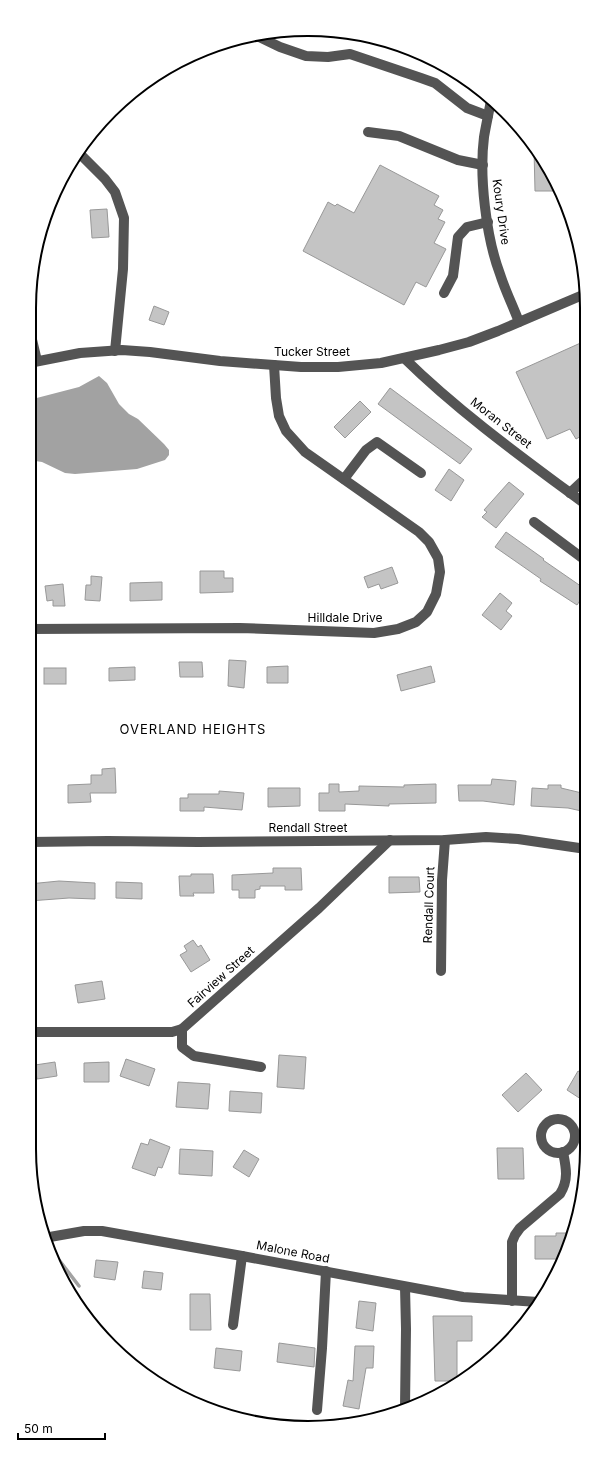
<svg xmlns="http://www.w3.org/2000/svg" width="616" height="1457" viewBox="0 0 616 1457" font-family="Inter,sans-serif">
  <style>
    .water { fill: #a2a2a2 }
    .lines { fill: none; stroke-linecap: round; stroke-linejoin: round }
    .stream { stroke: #a2a2a2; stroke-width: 3.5 }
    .building { fill: #c4c4c4; stroke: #989898 }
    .minor { stroke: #545454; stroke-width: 10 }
    .labels { text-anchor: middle; stroke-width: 4; stroke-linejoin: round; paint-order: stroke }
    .street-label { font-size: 12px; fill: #000; stroke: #fff }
    .neighbourhood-label { font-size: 13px; letter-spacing: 1px; fill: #000; stroke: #fff }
    .rim { fill: none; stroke: #000; stroke-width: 2 }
  </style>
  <rect width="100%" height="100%" fill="#fff"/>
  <path class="water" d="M99,376L107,383L119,404L129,414L138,419L164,444L169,450V455L165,460L137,469L75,474L65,473L42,462L29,460V400L79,387Z"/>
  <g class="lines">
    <path class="stream" d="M50,1252L56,1256L79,1286"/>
  </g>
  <g class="building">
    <path d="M534,149L558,185L560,191H535Z"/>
    <path d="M380,165L439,196L434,205L443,210L438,219L445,222L434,243L446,249L426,287L416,282L404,305L303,251L328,202L335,206L337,204L354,213Z"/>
    <path d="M107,209L109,237L92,238L90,210Z"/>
    <path d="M154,306L169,312L164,325L149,320Z"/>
    <path d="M585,341V434L576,439L570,429L547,439L516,372Z"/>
    <path d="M390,388L472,449L460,464L378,404Z"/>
    <path d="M360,401L371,412L345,438L334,427Z"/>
    <path d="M449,469L464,480L451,501L435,490Z"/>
    <path d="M509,482L524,494L496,528L482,517L487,512L484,510Z"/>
    <path d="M506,532L544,559L543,560L585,589V593L577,605L540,581L541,579L495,547Z"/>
    <path d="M392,567L398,583L381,589L379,584L368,588L364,577Z"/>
    <path d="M200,571H224V578H233V592L200,593Z"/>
    <path d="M91,576L102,577L100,601L85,600L86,585H91Z"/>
    <path d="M162,582V600L130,601V583Z"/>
    <path d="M63,584L65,606H53V600L47,601L45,586Z"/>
    <path d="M500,593L512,603L506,611L512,616L501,630L482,615Z"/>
    <path d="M229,660L246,661L244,688L228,686Z"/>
    <path d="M179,662H202L203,677H180Z"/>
    <path d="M288,666V683H267V667Z"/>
    <path d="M431,666L435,682L401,691L397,675Z"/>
    <path d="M135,667V680L109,681V668Z"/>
    <rect x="44" y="668" width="22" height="16"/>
    <path d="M115,768L116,793H90L91,802L68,803V785L91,784V775H102V769Z"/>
    <path d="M492,779L516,781L514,805L483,801H459L458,785H491Z"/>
    <path d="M329,784H339V792L359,791V786L404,787V785L436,784V803L389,804V806L345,804V811H319V793H329Z"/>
    <path d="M548,785H561V788L586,794V812L568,808L531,806L532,788L548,789Z"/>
    <path d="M268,788H300V806L268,807Z"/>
    <path d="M219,791L244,793L242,810L204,807V811H180V798H188V794H219Z"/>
    <path d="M273,868H301L302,890H285V886H260V889L255,890V898H239V890H232V875L273,873Z"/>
    <path d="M191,874H213L214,893H193L194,896H180L179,876H191Z"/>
    <path d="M389,877H419L420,892L389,893Z"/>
    <path d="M59,881L95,883V899L69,898L29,901V884Z"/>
    <path d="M116,882L142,883V899L116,898Z"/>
    <path d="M193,940L198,947L201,945L210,960L191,972L180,955L187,951L184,946Z"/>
    <path d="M102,981L105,999L78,1003L75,985Z"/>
    <path d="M279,1055L306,1057L304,1089L277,1087Z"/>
    <path d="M126,1059L155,1069L149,1086L120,1076Z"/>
    <path d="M55,1062L57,1076L37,1079L35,1065Z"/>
    <path d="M109,1062V1082H84V1063Z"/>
    <path d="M578,1071L587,1076V1103L567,1090Z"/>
    <path d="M526,1073L542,1090L518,1112L502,1095Z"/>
    <path d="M178,1082L210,1084L208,1109L176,1107Z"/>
    <path d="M230,1091L262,1093L261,1113L229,1111Z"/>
    <path d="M150,1139L170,1147L162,1168L158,1167L155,1176L132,1168L141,1143L148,1145Z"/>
    <path d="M497,1148H523L524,1179H498Z"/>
    <path d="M180,1149L213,1151L212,1176L179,1174Z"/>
    <path d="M244,1150L259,1159L249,1177L233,1167Z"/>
    <path d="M556,1233H567V1248L561,1259H535V1236H556Z"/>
    <path d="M96,1260L118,1262L115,1280L94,1277Z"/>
    <path d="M144,1271L163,1273L161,1290L142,1288Z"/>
    <path d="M190,1294H210L211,1330H190Z"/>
    <path d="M359,1301L376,1303L373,1331L356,1328Z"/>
    <path d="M433,1316H472V1341H457V1381H435Z"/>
    <path d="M279,1343L315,1348L314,1367L277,1362Z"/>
    <path d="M355,1346H374L373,1368H366L359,1409L343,1406L348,1380L353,1381Z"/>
    <path d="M216,1348L242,1351L240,1371L214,1368Z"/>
  </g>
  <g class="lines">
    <g class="minor">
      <path d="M255,35L280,47L306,56L328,57L350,54L421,78L435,83L467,108L488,116"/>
      <path d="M491,100C489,112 486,125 484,137C479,176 486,237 500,274C505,290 513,306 519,322"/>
      <path d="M368,132L399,136L458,160L483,165"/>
      <path d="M78,152L105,179L115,192L124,218L123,269L115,351"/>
      <path d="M444,293L453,276L458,237L467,227L488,222"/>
      <path d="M29,327L37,361"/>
      <path d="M404,358C459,412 523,458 585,504"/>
      <path d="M29,363L80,353L122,350L150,352L220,361L301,367H338L381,363L439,350L469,342L498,331L585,294"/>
      <path d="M344,479L366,450L377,442L421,473"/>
      <path d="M570,493L585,479"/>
      <path d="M534,522L585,560"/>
      <path d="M29,629L240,628L374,633L398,629L416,622L427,612L436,594L440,572L438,558L429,542L419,532L305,452L286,431L279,416L276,398L274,365"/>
      <path d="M29,842L108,841L198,842L445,840L486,837L518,839L586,849"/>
      <path d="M441,971L442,880L445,840"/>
      <path d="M182,1029V1047L194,1056L261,1067"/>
      <path d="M29,1032H172L182,1029L319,908L390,840"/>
      <circle cx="558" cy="1136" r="17"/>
      <path d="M44,1238L84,1231H102L242,1256L463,1297L538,1302"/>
      <path d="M405,1287L406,1329L405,1407"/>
      <path d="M512,1301V1242L515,1235L520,1228L560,1194C569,1180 566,1167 563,1152"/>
      <path d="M233,1325L242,1256"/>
      <path d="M317,1410L322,1348L326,1271"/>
    </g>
  </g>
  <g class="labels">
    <g class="street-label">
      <text transform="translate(501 212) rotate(82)" y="4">Koury Drive</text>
      <text x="312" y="356">Tucker Street</text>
      <text transform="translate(501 423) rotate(38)" y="4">Moran Street</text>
      <text x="345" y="622">Hilldale Drive</text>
      <text x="308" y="832">Rendall Street</text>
      <text transform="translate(429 905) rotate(-88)" y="4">Rendall Court</text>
      <text transform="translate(221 977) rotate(-42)" y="4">Fairview Street</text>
      <text transform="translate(293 1252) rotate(11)" y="4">Malone Road</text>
    </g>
    <g class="neighbourhood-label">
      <text x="193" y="734">OVERLAND HEIGHTS</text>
    </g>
  </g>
  <path d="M0 0H616V1457H0ZM308 36H308A272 272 0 0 1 580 308V1149A272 272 0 0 1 308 1421H308A272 272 0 0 1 36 1149V308A272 272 0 0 1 308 36Z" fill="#fff" fill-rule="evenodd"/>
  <path class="rim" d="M308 36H308A272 272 0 0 1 580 308V1149A272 272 0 0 1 308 1421H308A272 272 0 0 1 36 1149V308A272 272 0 0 1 308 36Z"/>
  <path d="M18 1433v6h87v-6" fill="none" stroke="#000000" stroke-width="2"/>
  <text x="24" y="1433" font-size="12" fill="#000000" stroke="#ffffff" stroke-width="3" paint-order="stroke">50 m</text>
</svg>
